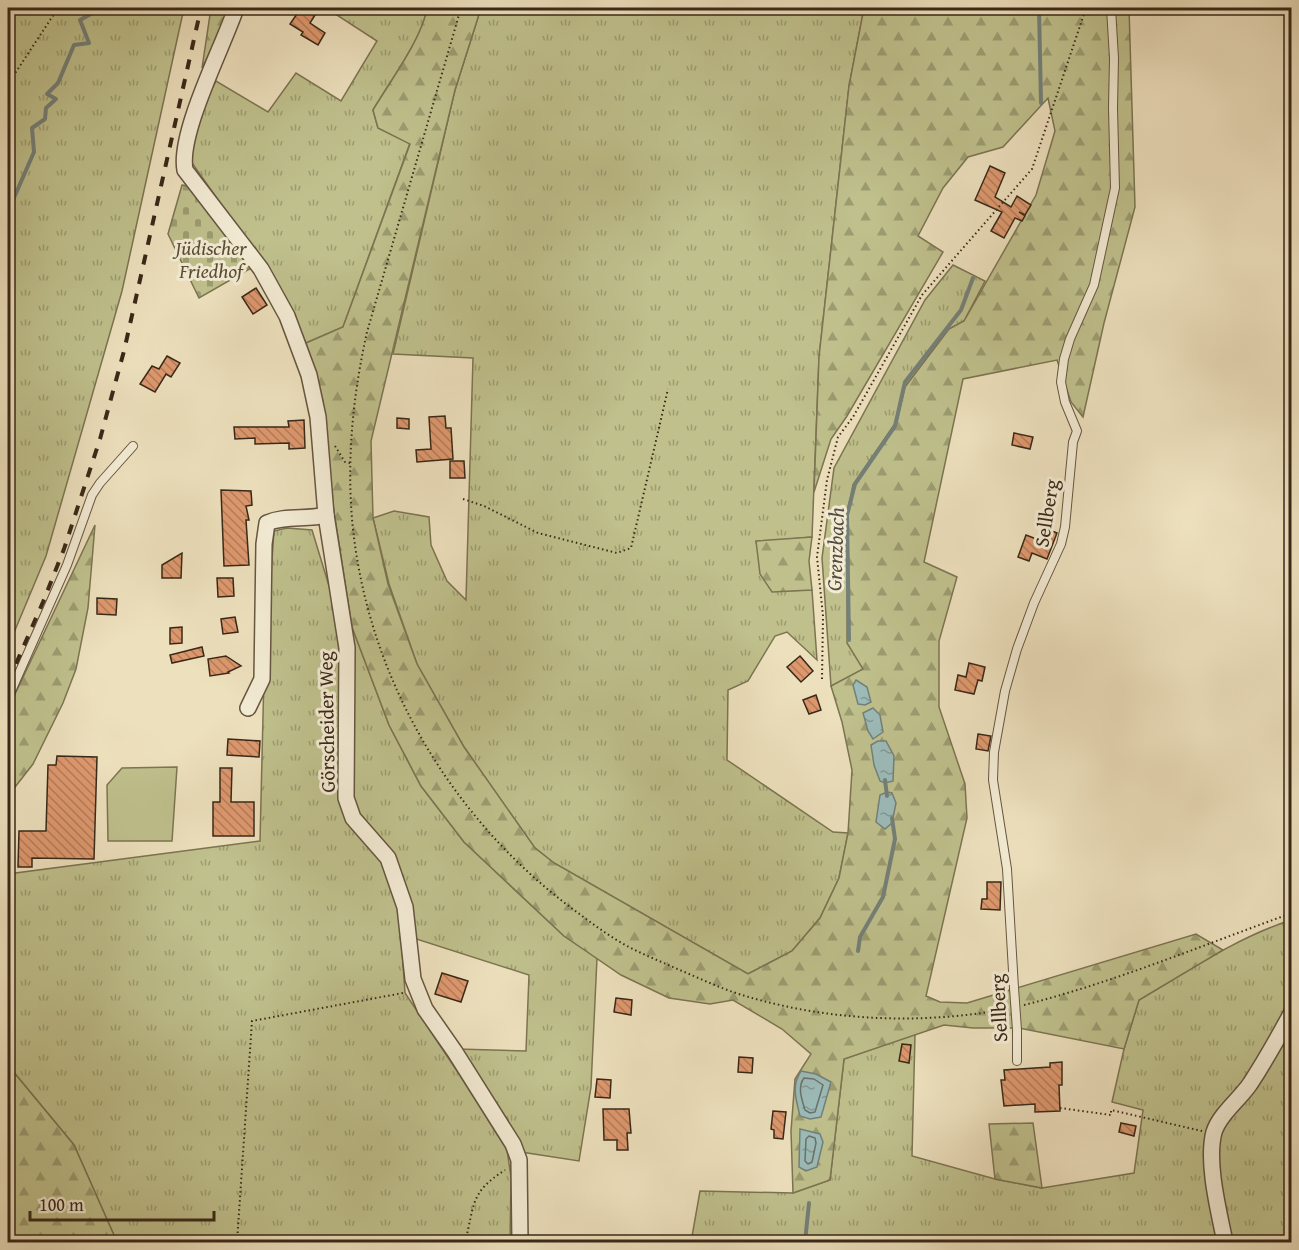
<svg xmlns="http://www.w3.org/2000/svg" width="1299" height="1250" viewBox="0 0 1299 1250" font-family="'Gentium Book Plus',serif">
<style>
.grass{fill:url(#grass-tufts);stroke:#7c7452;stroke-width:1.5}
.forest{fill:url(#forest-firs);stroke:#7c7452;stroke-width:1.5}
.cemetery{fill:url(#cemetery-stones);stroke:#7c7452;stroke-width:1.5}
.garden{fill:#bfc08c;stroke:#7c7452;stroke-width:1.5}
.water{fill:url(#water-ripples);stroke:#748079;stroke-width:1.5}
.lines{fill:none;stroke-linecap:round;stroke-linejoin:round}
.shore{stroke:#6a7268;stroke-width:1.5}
.stream{stroke:#748079;stroke-width:4}
.building{fill:url(#building-back-hatch);stroke:#392818;stroke-width:1.5}
.lane-casing{stroke:#665641;stroke-width:10}
.street-casing{stroke:#665641;stroke-width:18}
.path{stroke:#392818;stroke-width:2;stroke-dasharray:1.5 3;stroke-linecap:butt}
.lane{stroke:#f3ebd4;stroke-width:8}
.street{stroke:#f3ebd4;stroke-width:15}
.rail{stroke:#392818;stroke-width:4;stroke-dasharray:10 10;stroke-linecap:butt}
.lane-bridge-casing{stroke:#665641;stroke-width:10;stroke-linecap:butt}
.lane-bridge{stroke:#f3ebd4;stroke-width:8}
.labels{text-anchor:middle;dominant-baseline:central;stroke-width:6;stroke-linejoin:round;paint-order:stroke}
.park-label{font-size:20px;font-style:italic;fill:#5a4e35;stroke:#f3ebd4}
.street-label{font-size:20px;fill:#392818;stroke:#f3ebd4}
.water-label{font-size:21px;font-style:italic;fill:#524d40;stroke:#f3ebd4}
</style>
<defs>
<pattern id="grass-tufts" width="24" height="20" patternUnits="userSpaceOnUse" patternTransform="scale(1.5)"><rect width="24" height="20" fill="#bfc08c"/><path d="M3 7l-1-3M5 7V3M7 7l1-3M15 17l-1-3M17 17v-4M19 17l1-3" fill="none" stroke="#9c9c71"/></pattern>
<pattern id="forest-firs" width="22" height="20" patternUnits="userSpaceOnUse" patternTransform="scale(1.5)"><rect width="22" height="20" fill="#bfc08c"/><path d="M5 1l3.5 6h-7zM16 11l3.5 6h-7z" fill="#9c9c71"/></pattern>
<pattern id="cemetery-stones" width="16" height="16" patternUnits="userSpaceOnUse" patternTransform="scale(1.5)"><rect width="16" height="16" fill="#bfc08c"/><path d="M2 7V4a2 2 0 0 1 4 0v3zM10 15v-3a2 2 0 0 1 4 0v3z" fill="#9c9c71"/></pattern>
<pattern id="water-ripples" width="26" height="14" patternUnits="userSpaceOnUse" patternTransform="scale(1.5)"><rect width="26" height="14" fill="#9cbbb9"/><path d="M2 4q2-2 4 0t4 0M15 11q2-2 4 0t4 0" fill="none" stroke="#809895"/></pattern>
<pattern id="building-back-hatch" width="6" height="6" patternUnits="userSpaceOnUse" patternTransform="scale(1.5)"><rect width="6" height="6" fill="#de986e"/><path d="M-1 5l2 2M0 0l6 6M5-1l2 2" fill="none" stroke="#b57c59"/></pattern>
</defs>
<rect width="100%" height="100%" fill="#ede0bd"/>
<filter id="stains"><feTurbulence type="fractalNoise" baseFrequency=".00333" numOctaves="4"/><feColorMatrix values="0 0 0 0 .2 0 0 0 0 .09 0 0 0 0 .02 0 0 0 .5 -.17"/></filter>
<radialGradient id="worn" r=".72"><stop offset=".6" stop-color="#630" stop-opacity="0"/><stop offset="1" stop-color="#630" stop-opacity=".3"/></radialGradient>
<g class="grass">
<path d="M8,8H184L122,291L46,556L8,647Z"/>
<path d="M326,8H427C423,37 389,83 373,110L378,128L410,143L343,327L306,343C275,277 231,219 190,160L195,120L216,81L268,112L296,73L341,101L377,41Z"/>
<path d="M481,8H864L849,86L819,357L812,537L756,542L772,591L812,590L817,660L787,632L775,636L748,681L728,690L727,760L833,832L848,833L839,878L820,918L792,951L748,974L554,863L534,847L464,747L417,664L389,584L373,518L394,511L429,517L431,545L447,581L466,600L473,358L393,354L455,90Z"/>
<path d="M953,265L985,281L964,321L949,329L905,387L897,421L853,485L864,669L831,686L822,558L834,468L925,300Z"/>
<path d="M287,528L312,530L340,622L352,627L389,725L421,786L464,842L564,936L597,958L591,1087L579,1161L521,1152L458,1049L526,1051L529,975L401,934L405,993L459,1074L507,1150L511,1177L510,1242H117L74,1145L12,1070L8,1061V874L260,841L264,675L274,531Z"/>
<path d="M1291,920V1242H691L700,1191L793,1193L830,1180L844,1059L915,1034L912,1156L995,1179L1042,1188L1134,1173L1143,1110L1112,1102L1124,1049L1139,1000C1188,971 1236,938 1291,920Z"/>
</g>
<g class="forest">
<path d="M211,8H231L202,68Z"/>
<path d="M427,8H481L455,90L371,441L373,518L388,584L417,664L464,747L535,848L554,863L748,974L792,951L820,918L839,878L848,833L852,770L842,722L831,686L863,669L847,643V515L853,485L897,421L905,387L949,329L964,321L1036,195L1055,131L1048,98L1003,147L968,157L943,188L918,236L943,252L847,416L831,439L814,492L819,357L849,86L864,8H1129L1135,207L1104,323L1083,417L1071,402L1057,360L963,379L924,562L957,577L939,641V707L965,784L967,818L926,996L940,1002L967,1003L1196,934L1223,950L1139,1000L1124,1049L1019,1028H973L944,1025L844,1059L830,1180L793,1193L791,1131L795,1079L811,1054L782,1029L733,1000L710,1004L669,998L621,975L564,936L464,842L421,786L389,725L352,627L333,505L323,401L306,343L343,327L410,144L378,128L373,110C389,83 423,37 427,8Z"/>
<path d="M95,525L88,608L76,669L63,703L33,764L8,796V709Z"/>
<path d="M812,537L809,561L812,590L772,592L760,574L756,541Z"/>
<path d="M8,1061L12,1070L74,1145L117,1242H8Z"/>
<path d="M1033,1123L1042,1188L995,1179L989,1124Z"/>
</g>
<path class="cemetery" d="M182,185L195,187L253,267L199,298L168,234Z"/>
<path class="garden" d="M177,767L172,841H108L107,785L122,768Z"/>
<g class="water">
<path d="M856,680L867,687L871,702L865,705L858,704L853,685Z"/>
<path d="M873,708L880,715L883,732L873,739L868,731L863,713Z"/>
<path d="M878,741H886L894,756L893,781L885,783L880,781L874,765L871,745Z"/>
<path d="M887,792L892,793L896,803L892,823L885,829L876,822L880,795Z"/>
<path d="M801,1071L816,1074L831,1082L821,1117L810,1119L800,1116C796,1099 791,1086 801,1071Z"/>
<path d="M800,1129L820,1134L823,1142L817,1167L806,1171L799,1167Z"/>
</g>
<g class="lines">
<g class="shore">
<path d="M804,1078L814,1079L823,1085L815,1112L810,1113L805,1110C802,1100 797,1087 804,1078Z"/>
<path d="M809,1136L815,1138L816,1143L812,1162L808,1164L805,1161L806,1139Z"/>
</g>
<g class="stream">
<path d="M1039,8L1041,103"/>
<path d="M8,205L13,200L34,152L32,128L45,119L46,108L56,99L47,94L58,83L74,45L89,43L80,20L96,11L94,8"/>
<path d="M849,640L847,515L855,484L895,426L905,382L961,310L973,278"/>
<path d="M885,780L887,796"/>
<path d="M858,951L860,937L883,897L895,839L892,818"/>
<path d="M805,1242L809,1203"/>
</g>
</g>
<g class="building">
<path d="M301,8L315,15L310,23L325,33L318,45L301,35L303,32L290,24Z"/>
<path d="M990,166L1005,173L995,197L1011,207L1017,196L1031,205L1025,215L1019,212L1025,216L1022,221L1015,218L1004,238L991,231L1002,212L975,200Z"/>
<path d="M256,288L267,305L253,314L242,297Z"/>
<path d="M167,356L180,363L171,377L166,374L155,392L140,384L152,366L159,369Z"/>
<path d="M445,416L446,428H451L453,459L417,462L416,450L431,449L429,417Z"/>
<path d="M397,418L409,419V429L397,428Z"/>
<path d="M304,420L305,448L289,449V443L255,444V438L235,439L234,427H289L288,421Z"/>
<path d="M1014,433L1033,437L1030,449L1012,445Z"/>
<path d="M450,461H464L465,478H450Z"/>
<path d="M221,490L251,491L252,505L246,506L249,520H246L249,565L224,566Z"/>
<path d="M1047,529L1057,533L1047,559L1032,553L1029,561L1018,557L1026,535L1039,540L1041,536L1043,537Z"/>
<path d="M182,553L181,578H162V565Z"/>
<path d="M217,578H233L234,596L218,597Z"/>
<path d="M97,598L117,599L116,615L97,614Z"/>
<path d="M235,617L238,632L223,634L221,619Z"/>
<path d="M182,627V643L170,644V628Z"/>
<path d="M202,647L204,656L172,663L170,655Z"/>
<path d="M226,656L241,666L228,672L229,673L210,676L208,659Z"/>
<path d="M800,656L813,671L801,682L787,667Z"/>
<path d="M969,663L985,667L982,681L978,680L974,694L955,690L958,675L966,677Z"/>
<path d="M816,695L821,710L809,714L803,700Z"/>
<path d="M978,734L991,736L988,751L976,749Z"/>
<path d="M228,739L260,741L259,757L227,755Z"/>
<path d="M57,756L97,757L94,859L32,858V867H18L19,831H46L48,765H56Z"/>
<path d="M220,768H232L231,802H254V836H213V802H220Z"/>
<path d="M987,882H1001L1000,910L981,909L982,899H987Z"/>
<path d="M442,973L468,981L461,1002L435,994Z"/>
<path d="M616,998L632,1000L631,1015L614,1012Z"/>
<path d="M902,1044L911,1045L909,1063L899,1061Z"/>
<path d="M739,1057L753,1058L752,1073L738,1072Z"/>
<path d="M1062,1062V1085H1059L1060,1111L1035,1112V1104L1004,1106L1001,1080H1005L1004,1070L1050,1067V1063Z"/>
<path d="M597,1079L611,1080L610,1098L595,1097Z"/>
<path d="M603,1109H629L631,1133H627L628,1150H617V1140H604Z"/>
<path d="M773,1111L786,1112L783,1139L774,1138V1130L771,1129Z"/>
<path d="M1121,1123L1136,1126L1134,1136L1119,1132Z"/>
</g>
<g class="lines">
<defs>
<g id="lane">
<path d="M8,698L67,565L92,495L100,483L133,446"/>
<path d="M1014,988L1007,869L993,780L994,752L1005,691L1017,649L1034,603L1061,544L1065,527L1073,442L1077,431L1065,402L1061,382L1064,359L1070,339L1094,285L1115,188L1113,108L1114,58L1111,8"/>
<path d="M1017,1030V1061"/>
</g>
<g id="street">
<path d="M236,8C223,47 178,133 185,170L261,269L287,316L309,375L318,417L326,515L347,648L346,798L353,818L388,858L405,907L413,979L425,1009L455,1052L513,1144L519,1160L520,1242"/>
<path d="M248,708L262,679L264,544L267,523C285,515 307,520 326,515"/>
<path d="M1225,1242C1219,1212 1206,1162 1214,1132C1220,1114 1239,1100 1250,1084C1265,1061 1279,1036 1292,1012"/>
</g>
</defs>
<use href="#lane" class="lane-casing"/>
<use href="#street" class="street-casing"/>
<g class="path">
<path d="M461,8L367,332C350,408 344,487 358,564C382,700 460,824 570,907C589,921 608,936 629,947C644,955 660,961 675,968C697,977 719,988 742,995C827,1021 920,1025 1007,1009"/>
<path d="M8,84L58,8"/>
<path d="M335,446L345,462L350,463"/>
<path d="M463,499L484,506L538,533L617,553L631,548L668,389"/>
<path d="M822,679L823,616L817,557L827,480L838,437L853,417L922,295L1032,169L1086,8"/>
<path d="M1024,1005C1115,982 1203,945 1292,913"/>
<path d="M1060,1108L1111,1115V1110L1202,1131"/>
<path d="M237,1242L252,1021L403,993"/>
<path d="M465,1242C475,1205 469,1193 505,1170"/>
</g>
<use href="#lane" class="lane"/>
<use href="#street" class="street"/>
<path class="rail" d="M8,682L43,602L64,549L100,439L124,351L201,8"/>
<defs>
<path id="lane-bridge" d="M1014,988L1017,1030"/>
</defs>
<use href="#lane-bridge" class="lane-bridge-casing"/>
<use href="#lane-bridge" class="lane-bridge"/>
</g>
<g class="labels">
<g class="park-label">
<text x="211" y="247">Jüdischer<tspan x="211" dy="23">Friedhof</tspan></text>
</g>
<g class="street-label">
<text transform="translate(1046 513) rotate(-81)">Sellberg</text>
<text transform="translate(326 722) rotate(-91)">Görscheider Weg</text>
<text transform="translate(998 1008) rotate(-93)">Sellberg</text>
</g>
<g class="water-label">
<text transform="translate(835 549) rotate(-88)">Grenzbach</text>
</g>
</g>
<rect width="1299" height="1250" fill="none" stroke="#ede0bd" stroke-width="30"/>
<rect x="9" y="9" width="1281" height="1232" fill="none" stroke="#392818" stroke-width="3"/>
<rect x="15" y="15" width="1269" height="1220" fill="none" stroke="#392818" stroke-width="1.5"/>
<path d="M30 1211v9h184v-9" fill="none" stroke="#392818" stroke-width="3"/>
<text x="39" y="1211" font-size="18" fill="#392818" stroke="#f3ebd4" stroke-width="4.5" paint-order="stroke">100 m</text>
<rect width="100%" height="100%" filter="url(#stains)"/>
<rect width="100%" height="100%" fill="url(#worn)"/>
</svg>
